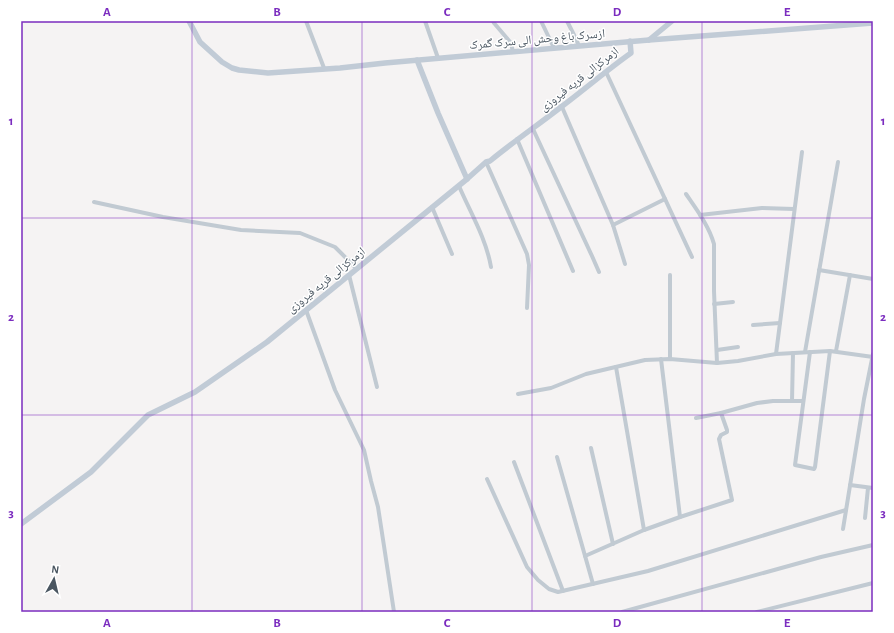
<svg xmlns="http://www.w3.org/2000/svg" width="894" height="633" viewBox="0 0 894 633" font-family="'Alegreya Sans','Noto Naskh Arabic',sans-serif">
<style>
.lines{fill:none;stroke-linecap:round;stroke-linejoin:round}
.street{stroke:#c1cad2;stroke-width:4}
.secondary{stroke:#c1cbd6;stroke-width:5.5}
.grid{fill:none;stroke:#7b2cbf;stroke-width:1;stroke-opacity:0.55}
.labels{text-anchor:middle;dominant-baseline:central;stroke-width:3;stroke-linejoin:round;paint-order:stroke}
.street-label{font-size:12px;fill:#4a5661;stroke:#fff}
.neatline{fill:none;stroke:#7b2cbf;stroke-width:1.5}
.grid-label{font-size:13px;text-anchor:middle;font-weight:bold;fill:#7b2cbf}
</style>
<rect width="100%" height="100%" fill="#f5f3f3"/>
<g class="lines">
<g class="street">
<path d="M306,21L324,68"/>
<path d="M425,21L438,58"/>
<path d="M493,21L494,23L511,43L513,52"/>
<path d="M541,21L554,48"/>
<path d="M567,21L576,39L579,46"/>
<path d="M606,72L692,257"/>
<path d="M562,107L613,225L625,264"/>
<path d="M533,129L592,256L599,272"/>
<path d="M517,139L573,271"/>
<path d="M486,162L527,254L529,265L527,308"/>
<path d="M459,186C470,212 486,238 491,267"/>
<path d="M686,194C697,210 709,226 714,244V291L717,363"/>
<path d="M94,202L163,217L241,230L300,233L335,247L357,269"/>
<path d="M432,207L452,254"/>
<path d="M700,215L762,208L794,209"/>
<path d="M613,225L665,199"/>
<path d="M819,270L873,279"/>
<path d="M349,275L377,387"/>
<path d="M714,304L733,302"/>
<path d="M306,310L335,390L364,450L371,481L378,507L384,546L394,612"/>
<path d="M753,325L780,323"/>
<path d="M717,350L738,347"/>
<path d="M836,351L850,275"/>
<path d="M805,352L838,162"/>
<path d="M810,352L795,465L814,469L815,467L830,351"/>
<path d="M776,354L802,152"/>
<path d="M661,359L680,517"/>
<path d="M670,359V275"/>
<path d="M616,367L644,530"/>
<path d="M518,394L551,388L586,374L645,360L670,359L717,363L738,361L776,354L830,351L873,357"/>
<path d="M792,401L793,353"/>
<path d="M696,418L721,413L757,403L773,401H803"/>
<path d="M591,448L613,544"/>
<path d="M557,457L593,584"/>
<path d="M514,462L563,591"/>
<path d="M487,479L527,567L538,580L549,589L558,592L648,571L846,510"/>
<path d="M850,485L873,488"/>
<path d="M865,518L868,488"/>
<path d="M843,529L864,399L873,354"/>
<path d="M585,556L644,530L680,517L732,500L719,439L721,435L727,432V430L721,413"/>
<path d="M622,612L821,557L873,545"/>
<path d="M757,612L873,583"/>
</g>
<g class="secondary">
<path d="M189,21L200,42L222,62L232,68L239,70L268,73L340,68L385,63L649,40L873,23"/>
<path d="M649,40L672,21"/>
<path d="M417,60L438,113L467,179"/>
<path d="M21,524L91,472L148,415L195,392L267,342L467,179L486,162L490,161C513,142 538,125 561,107C585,89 607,70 631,53L630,41"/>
</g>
</g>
<path class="grid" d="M192,21V612M362,21V612M532,21V612M702,21V612M21,218H873M21,415H873"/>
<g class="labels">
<g class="street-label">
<text transform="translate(537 39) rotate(-5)">ازسرک باغ وحش الی سرک گمرک</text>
<text transform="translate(579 79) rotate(-38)">ازمرکزالی قریه فیروزی</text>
<text transform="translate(326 280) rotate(-39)">ازمرکزالی قریه فیروزی</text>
</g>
</g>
<rect width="894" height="633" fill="none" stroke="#ffffff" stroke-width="44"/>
<g transform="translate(54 579) rotate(8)" stroke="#ffffff" stroke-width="3" paint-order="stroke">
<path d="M0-3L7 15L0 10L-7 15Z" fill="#4a5661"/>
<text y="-6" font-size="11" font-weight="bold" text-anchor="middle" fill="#4a5661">N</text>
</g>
<rect x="22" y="22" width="850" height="589" class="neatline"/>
<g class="grid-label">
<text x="107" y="16">A</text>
<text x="277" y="16">B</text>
<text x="447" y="16">C</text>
<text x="617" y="16">D</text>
<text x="787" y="16">E</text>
<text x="11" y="125">1</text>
<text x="883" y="125">1</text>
<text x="11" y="321">2</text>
<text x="883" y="321">2</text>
<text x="11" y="517">3</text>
<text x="883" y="517">3</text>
<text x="107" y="627">A</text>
<text x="277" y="627">B</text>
<text x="447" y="627">C</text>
<text x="617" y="627">D</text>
<text x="787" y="627">E</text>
</g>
</svg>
